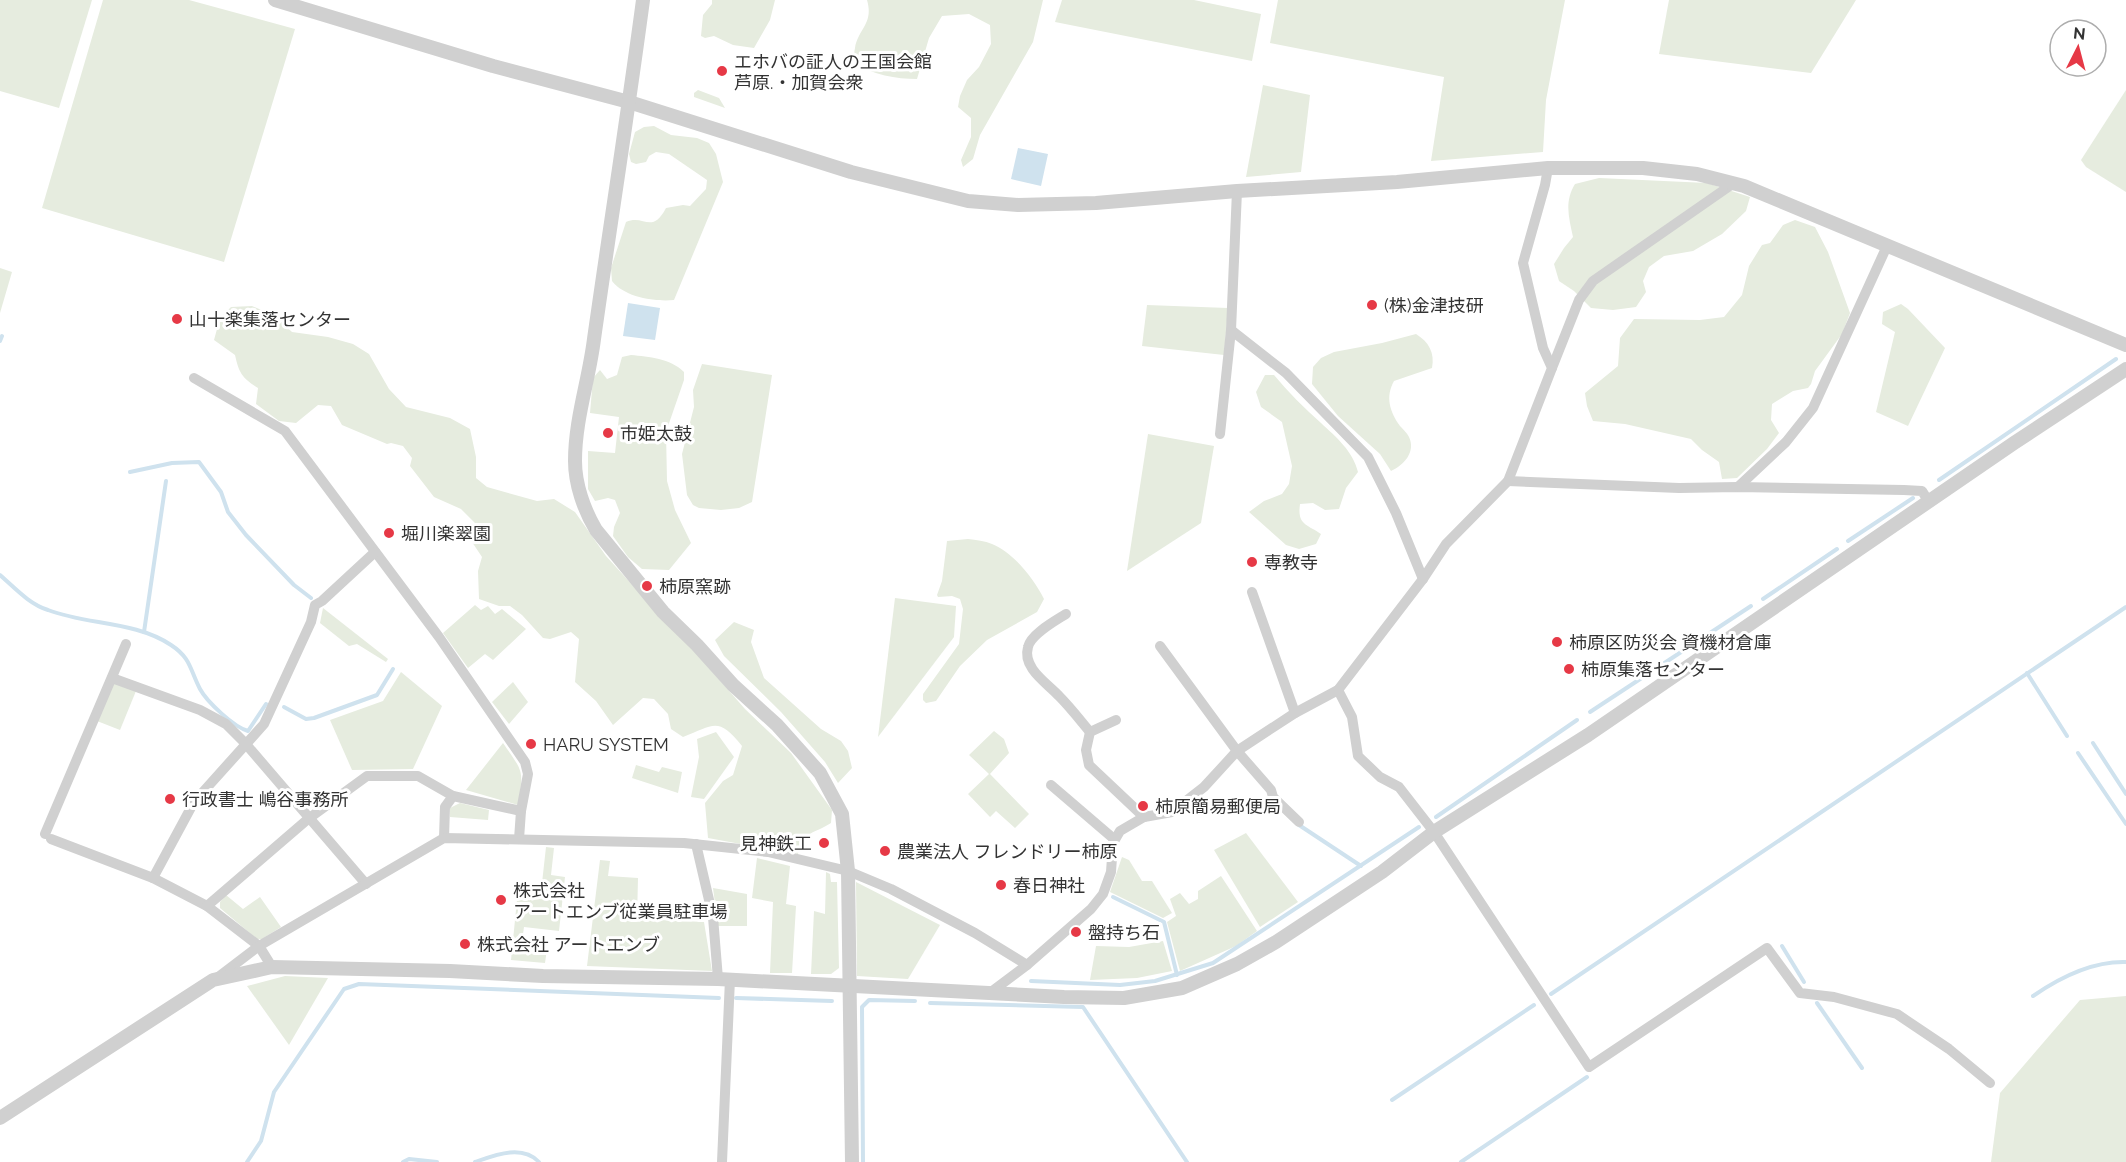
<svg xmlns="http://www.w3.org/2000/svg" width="2126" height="1162" viewBox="0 0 2126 1162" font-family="Raleway,'Noto Sans JP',sans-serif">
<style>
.green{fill:#e6ecdf}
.water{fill:#cfe2ee}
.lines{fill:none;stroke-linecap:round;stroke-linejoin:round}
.stream{stroke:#cfe2ee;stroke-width:4}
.minor{stroke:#d0d0d0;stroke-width:10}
.tertiary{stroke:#d0d0d0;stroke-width:14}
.poi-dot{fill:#e63946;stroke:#fff;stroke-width:2}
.labels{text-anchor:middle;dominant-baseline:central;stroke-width:6;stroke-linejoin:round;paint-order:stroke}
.poi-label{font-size:18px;fill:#333;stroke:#fff;text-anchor:start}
</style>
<rect width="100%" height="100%" fill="#fff"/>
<g class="green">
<path d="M0,0H92L59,108L0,91Z"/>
<path d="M103,0H189L295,29L224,262L42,208Z"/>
<path d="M712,0H775L770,20L754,48L733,45L714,36L705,38L701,36L703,15L712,4Z"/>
<path d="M867,0H1043L1033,42L980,135L973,159L963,167L961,160L971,137V118L958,107L960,96L967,80L979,67L991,44L990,25L969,14L942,16L929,38L917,79C896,79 873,75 854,63C854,58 854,52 855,48C858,29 874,24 867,0Z"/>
<path d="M1062,0H1194L1261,14L1252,61L1055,22Z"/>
<path d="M1278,0H1565L1546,100L1543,152L1431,161L1444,77L1270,43Z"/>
<path d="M1669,0H1856L1811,73L1659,54Z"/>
<path d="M1263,85L1310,95L1301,172L1246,177Z"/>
<path d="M698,90L719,98L725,108L694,97V93Z"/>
<path d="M2126,90V192L2086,167L2081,160Z"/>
<path d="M654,126L671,135L697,138L709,143L716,154L723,182L674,300C655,302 624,297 612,281L611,268L626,222C644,214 652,235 666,208L683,205L690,206L706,189L707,180L669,154L656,152L649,156L646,162L636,164L631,162L629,154L635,132L644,127Z"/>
<path d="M1599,178L1707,183L1750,197L1746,211L1722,234L1693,251L1664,256L1649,267L1643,281L1646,292L1636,307L1613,310L1591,308L1574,291L1559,281L1554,264L1564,248L1573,237C1569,218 1564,202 1575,184Z"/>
<path d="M1795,220L1815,227L1828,252L1850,313L1842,334L1815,371L1811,384L1808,388L1793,391L1772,404L1771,420L1779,433L1767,449L1737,478L1722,479L1719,462L1702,450L1691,439L1625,424L1593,421L1587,406L1585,393L1618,366L1620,338L1634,319L1700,320L1724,317L1742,295L1749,266L1762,245L1770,243L1783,225Z"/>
<path d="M0,268L12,272L0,313Z"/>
<path d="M1901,304L1908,309L1945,348L1908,426L1876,412L1895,332L1882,324L1883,312Z"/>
<path d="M1147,305L1228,308L1224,355L1142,346Z"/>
<path d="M252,306L275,316L292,332L328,337L353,344L369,354L389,389L406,407L450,418L470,429L476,457V478L487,487L537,501L554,499L575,512L606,556L645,599L682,637L745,709L791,753L832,810L831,823C812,835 806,829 798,854L787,851L757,847L708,838L705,803L723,781L733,775L742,746C718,716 714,725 683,737L671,729L668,714L654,699L643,698L613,725L596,701L575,682L579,639L571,632L550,639L543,638L522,615L510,606H499L479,599L478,571L482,557L472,542L475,523L461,509L434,497L410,466L412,458L403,446L391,443L387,444L342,425L331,406L318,405L296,423L279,421L256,404L258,388C242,378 239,373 235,355L214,340L220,318L231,307Z"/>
<path d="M1416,334C1429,342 1435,353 1432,368L1394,381C1385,397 1390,412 1400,426C1403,429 1407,433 1409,437C1416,452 1404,465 1391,471L1380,454L1338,416L1312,384L1313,367L1321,358L1334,352L1382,343Z"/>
<path d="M631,355C649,357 670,358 684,372V380L666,432L667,481L675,510L691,543L669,570L642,569L628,557L613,536L614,527L620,513L615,500L608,498L595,501L588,489V451L615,453L619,417L590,413L593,378L600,370L607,379L617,375L622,357Z"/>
<path d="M702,364L772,375L752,502L739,508L721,510L699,508L693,505L687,495L682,454L694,407L693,390Z"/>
<path d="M1265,375H1274C1288,392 1304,408 1321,423C1336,437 1353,451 1358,472L1346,488L1339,509L1325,510L1313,503L1300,504C1297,525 1307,524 1321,534L1316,544L1299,549L1286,545L1249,512L1264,501L1282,494L1289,484L1292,466L1282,422L1261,407L1256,392Z"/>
<path d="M1148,434L1214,446L1201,523L1127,571Z"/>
<path d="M968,539C976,540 985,541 992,544C1013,552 1034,579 1044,599L1037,612L987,640L960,666L936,701L926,703L923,700V694L959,644L963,609L960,599L952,596L938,597L937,595L942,581L947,541Z"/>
<path d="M895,598L956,606L954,637L878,737Z"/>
<path d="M475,605L481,610L488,606L495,614L502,609L526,629L493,660L485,654L468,668L443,633Z"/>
<path d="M323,608L388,659L386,662L357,644L349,646L320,623Z"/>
<path d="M734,622L754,630L751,642L764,678L821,729L841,741L848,751L852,768L838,783L825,762L781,712L724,656L715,640Z"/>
<path d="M401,672L442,706L413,769L352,770L330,720L383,701Z"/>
<path d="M113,682L136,691L120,730L97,721Z"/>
<path d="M513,682L528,702L509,724L492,702Z"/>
<path d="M994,731L1004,739L1009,753L990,774L1029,814L1015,828L996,811L990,817L968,794L989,774L969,755Z"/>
<path d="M716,732L734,757L704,799L691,797L699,757L697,739Z"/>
<path d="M503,743C523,772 524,769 518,805L466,790Z"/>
<path d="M636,765L659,772L662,767L682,772L678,793L632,778Z"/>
<path d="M460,803L489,810L488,820L450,817V808Z"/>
<path d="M1246,833L1298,902L1260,927L1214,850Z"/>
<path d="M546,847L554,848L551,875L565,877L559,931L524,927L522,941L532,942V947L547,949L545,963L511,960L518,890L541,892Z"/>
<path d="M1122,857L1129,860L1142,881H1152L1172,913L1163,918L1110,892Z"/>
<path d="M757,858L790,866L786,904L796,906L792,973H770L773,902L752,898Z"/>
<path d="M600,860L610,861L608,876L638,878L637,919L704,922L712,971L587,966Z"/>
<path d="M826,872L830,874L831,882H837L839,968L831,974H811L814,911L825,914Z"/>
<path d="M1221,876L1257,931L1236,946L1180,971L1167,922L1176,916L1170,899L1180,893L1189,904L1198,899V891Z"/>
<path d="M856,882L940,925L908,979L857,976Z"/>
<path d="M713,888L747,894V926H718Z"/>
<path d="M226,895L243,909L260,897L281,927L262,939H257L220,908V902Z"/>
<path d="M1163,941L1172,971L1137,978L1090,980L1096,946L1129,947Z"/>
<path d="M285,976L328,978L289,1045L247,986Z"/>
<path d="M2126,996V1162H1991L2000,1093L2080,1000Z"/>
</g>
<g class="water">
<path d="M1018,148L1048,154L1041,186L1011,179Z"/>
<path d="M628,303L660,308L655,340L623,336Z"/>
</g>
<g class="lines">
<g class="stream">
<path d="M0,341L2,336"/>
<path d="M130,472L172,463L199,462L221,492L228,512L246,535L294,585L311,598"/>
<path d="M1939,480L2116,359"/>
<path d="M1848,541L1913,498"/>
<path d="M0,575C15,588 29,604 48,610C87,625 135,621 171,645C191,658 190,670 200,689C207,702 234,727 248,731L266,704"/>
<path d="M1763,599L1837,549"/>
<path d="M144,632L166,481"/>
<path d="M2027,673L2067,736"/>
<path d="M284,707L306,719L314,718L377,695L393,669"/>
<path d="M1590,712L1751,606"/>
<path d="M2093,743L2126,794"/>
<path d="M2078,753L2126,824"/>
<path d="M1436,817L1577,720"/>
<path d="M1299,825L1361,866"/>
<path d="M1113,897L1164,922L1177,975"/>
<path d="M1782,946L1804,982"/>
<path d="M1031,981L1120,985L1155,981L1213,963L1419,827"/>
<path d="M1551,994L2126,607"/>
<path d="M2033,996C2059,978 2093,961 2126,962"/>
<path d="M736,998L832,1001"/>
<path d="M930,1003L1083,1007L1187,1162"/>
<path d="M1817,1003L1862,1068"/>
<path d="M1392,1100L1534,1005"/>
<path d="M247,1162L261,1141L274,1092L344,989L359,984L719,998"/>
<path d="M403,1162L409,1159L437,1162"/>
<path d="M475,1162C495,1155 522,1144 539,1162"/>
<path d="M863,1162L862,1007L869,1000L915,1001"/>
<path d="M1461,1162L1587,1077"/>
</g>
<g class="minor">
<path d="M1231,330L1286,373L1368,457L1396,513L1423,579"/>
<path d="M1552,368L1579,300L1593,281L1734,183"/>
<path d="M194,378L285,431L439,637L525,762L528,774L521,811L519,839"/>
<path d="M1220,434L1231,330L1237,191"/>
<path d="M1508,481L1679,488L1738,487L1904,490L1922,491L1929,502"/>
<path d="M1738,487L1786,442L1813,408L1887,246"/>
<path d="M1252,592L1295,713"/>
<path d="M1066,614C1055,621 1031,634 1028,647C1022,668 1047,683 1059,696C1070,707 1080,720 1090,732"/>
<path d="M1160,646L1237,751L1271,790L1273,797L1299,822"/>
<path d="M112,678L200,710L226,724L245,743L366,884"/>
<path d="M1338,690L1352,717L1358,756L1380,777L1399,787L1434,832L1589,1067L1767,948L1800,993L1834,997L1897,1014L1949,1049L1990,1083"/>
<path d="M1116,720L1090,732L1086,750L1089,765L1144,817"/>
<path d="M1051,785L1114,839"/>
<path d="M45,834L126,644"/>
<path d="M444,838L445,807L453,796"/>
<path d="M51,839L153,878L207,906L259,946L272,967"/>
<path d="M696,844L713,917L718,979"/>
<path d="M153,878L194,802L264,724L311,622L315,605L322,601L375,552"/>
<path d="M207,906L308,819L367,776H418L453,796L521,811"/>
<path d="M217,978L259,946L444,838L684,843L768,852L848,871L891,889L975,933L1027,965"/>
<path d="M991,992L1027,965L1091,909L1103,894L1111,872L1113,843L1120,831L1144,817L1172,812L1204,787L1237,751L1295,713L1338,690L1423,579L1446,544L1508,481L1552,368L1543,348L1523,263L1545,185L1548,168"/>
<path d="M722,1162L730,979"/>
</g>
<g class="tertiary">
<path d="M275,0L493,66L629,102L851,172L968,201L1018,205L1096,203L1237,191L1397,182L1548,168H1643L1697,174L1744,186L2126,345"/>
<path d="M643,0C628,113 610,226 594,339C589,380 575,419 575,461C575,484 584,510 596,530L663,612L697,645L733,685L777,725L820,773L842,814L848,871L852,1162"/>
<path d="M0,1118L213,980L272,967L450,971L543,976L718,979L1064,997L1124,998L1182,988L1237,964L1276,942L1382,872L1434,832L1588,735L2014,443L2126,369"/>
</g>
</g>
<g class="poi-dot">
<circle cx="722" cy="71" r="6"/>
<circle cx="1372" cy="305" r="6"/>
<circle cx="177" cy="319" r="6"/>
<circle cx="608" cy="433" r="6"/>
<circle cx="389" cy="533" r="6"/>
<circle cx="1252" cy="562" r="6"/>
<circle cx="647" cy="586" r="6"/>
<circle cx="1557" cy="642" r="6"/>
<circle cx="1569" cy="669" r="6"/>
<circle cx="531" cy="744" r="6"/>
<circle cx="170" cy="799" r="6"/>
<circle cx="1143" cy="806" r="6"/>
<circle cx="824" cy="843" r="6"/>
<circle cx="885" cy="851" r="6"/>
<circle cx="1001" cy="885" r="6"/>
<circle cx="501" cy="900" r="6"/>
<circle cx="1076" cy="932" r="6"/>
<circle cx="465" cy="944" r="6"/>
</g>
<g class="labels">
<g class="poi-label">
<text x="734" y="61">エホバの証人の王国会館<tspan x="734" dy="21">芦原.・加賀会衆</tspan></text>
<text x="1384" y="305">(株)金津技研</text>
<text x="189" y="319">山十楽集落センター</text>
<text x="620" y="433">市姫太鼓</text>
<text x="401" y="533">堀川楽翠園</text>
<text x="1264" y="562">専教寺</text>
<text x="659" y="586">柿原窯跡</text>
<text x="1569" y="642">柿原区防災会 資機材倉庫</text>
<text x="1581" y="669">柿原集落センター</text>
<text x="543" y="744">HARU SYSTEM</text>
<text x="182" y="799">行政書士 嶋谷事務所</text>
<text x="1155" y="806">柿原簡易郵便局</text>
<text x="812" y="843" text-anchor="end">見神鉄工</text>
<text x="897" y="851">農業法人 フレンドリー柿原</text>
<text x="1013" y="885">春日神社</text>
<text x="513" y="890">株式会社<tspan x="513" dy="21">アートエンブ従業員駐車場</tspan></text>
<text x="1088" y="932">盤持ち石</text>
<text x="477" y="944">株式会社 アートエンブ</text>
</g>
</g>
<g transform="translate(2078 48) rotate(6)"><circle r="28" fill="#ffffff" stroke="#adadad" stroke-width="1.5"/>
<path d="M0-4.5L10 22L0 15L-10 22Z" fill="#e63946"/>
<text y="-9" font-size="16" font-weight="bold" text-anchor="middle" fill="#333333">N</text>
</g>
</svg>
